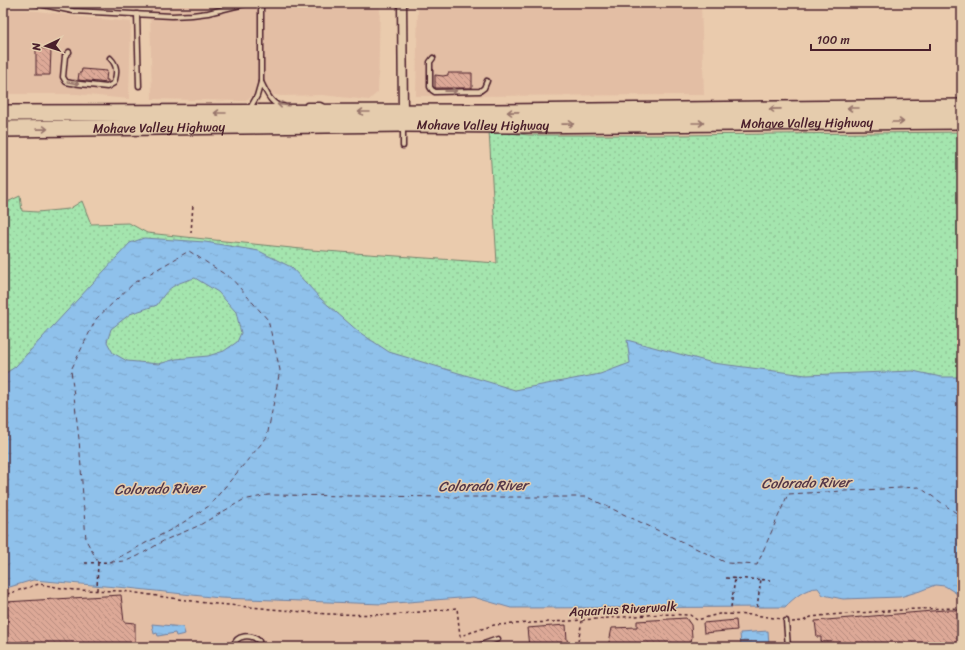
<svg xmlns="http://www.w3.org/2000/svg" width="965" height="650" viewBox="0 0 965 650" font-family="Sriracha,sans-serif">
<style>
.built{fill:#e3bea4}
.grass{fill:url(#grass-dots);stroke:#77826c}
.water{fill:url(#water-ripples);stroke:#73809e;fill-rule:evenodd}
.lines{fill:none;stroke-linecap:round;stroke-linejoin:round}
.ferry{stroke:#543748;stroke-width:1;stroke-dasharray:5 4;stroke-linecap:butt}
.building{fill:url(#building-back-hatch);stroke:#4a1f2b}
.lane-casing{stroke:#4a1f2b;stroke-width:7}
.street-casing{stroke:#4a1f2b;stroke-width:11}
.highway-casing{stroke:#4a1f2b;stroke-width:18}
.path{stroke:#4a1f2b;stroke-width:1.5;stroke-dasharray:3 3;stroke-linecap:butt}
.lane{stroke:#e5ccad;stroke-width:4}
.street{stroke:#e5ccad;stroke-width:8}
.highway{stroke:#e5ccad;stroke-width:15}
.oneway{stroke:#98766c}
.labels{text-anchor:middle;dominant-baseline:central;stroke-width:3;stroke-linejoin:round;paint-order:stroke}
.street-label{font-size:13px;fill:#4a1f2b;stroke:#e5ccad}
.water-label{font-size:14px;font-style:italic;fill:#543748;stroke:#e5ccad}
</style>
<defs>
<pattern id="grass-dots" width="8" height="8" patternUnits="userSpaceOnUse"><rect width="8" height="8" fill="#a4e5ae"/><path d="M2 2h.1M6 6h.1" fill="none" stroke="#8fc496" stroke-width="1.8" stroke-linecap="round"/></pattern>
<pattern id="water-ripples" width="26" height="14" patternUnits="userSpaceOnUse"><rect width="26" height="14" fill="#8fc1eb"/><path d="M2 4q2-2 4 0t4 0M15 11q2-2 4 0t4 0" fill="none" stroke="#7da5ca"/></pattern>
<pattern id="building-back-hatch" width="6" height="6" patternUnits="userSpaceOnUse"><rect width="6" height="6" fill="#dda997"/><path d="M-1 5l2 2M0 0l6 6M5-1l2 2" fill="none" stroke="#b5897b"/></pattern>
</defs>
<rect width="100%" height="100%" fill="#eacbad"/>
<filter id="ink" filterUnits="userSpaceOnUse"><feTurbulence type="fractalNoise" baseFrequency=".025" numOctaves="2"/><feDisplacementMap in="SourceGraphic" scale="8" xChannelSelector="R" yChannelSelector="G"/><feConvolveMatrix kernelMatrix="1 2 1 2 8 2 1 2 1" color-interpolation-filters="sRGB"/></filter>
<g filter="url(#ink)">
<g class="built">
<path d="M97,3H380L378,92L369,100L322,95L282,96L261,93L243,101L152,99L150,6Z"/>
<path d="M418,3H701L704,95L416,96Z"/>
<path d="M3,9L38,11L83,17L131,22L129,99L77,94H3Z"/>
<path d="M19,580L220,598L382,604L473,597L511,608L785,607L795,597L812,588L818,589L823,596L843,599L920,591L935,585L945,586L962,597V647H3V592Z"/>
</g>
<path class="grass" d="M489,131L529,135H678L962,132V393L3,397V204L20,196L22,211L37,212L69,209L82,201L91,224L129,223L147,233L311,250L497,263Z"/>
<g class="water">
<path d="M144,238L205,242L259,251L291,267L321,299L359,332L389,352L515,390L600,374L630,363L627,340L713,363L806,375L913,371L941,377H962V597L945,586L935,585L920,591L900,597L843,599L823,595L818,588C805,588 794,598 785,607L511,608L473,597L382,604L220,598L128,588L33,580L3,589V375L15,367L130,243ZM195,278L218,292L236,312L241,333L237,342L224,351L208,356L176,359L159,364L127,361L113,353L107,342L111,329L130,314L157,305C169,286 174,284 195,278Z"/>
<path d="M152,624L183,627L185,634L176,636L175,633L158,636L157,633L154,634Z"/>
<path d="M768,631L769,645L741,647L740,633Z"/>
</g>
<g class="lines">
<g class="ferry">
<path d="M98,562L86,540L79,439L71,370L96,319L135,282L189,251L232,279L268,320L280,370L267,437L209,506L176,527L110,562"/>
<path d="M110,562L126,561L138,556L165,540L198,526L243,500L268,495L453,497H587L727,563L757,565L788,494L919,487L962,517"/>
</g>
</g>
<g class="building">
<path d="M43,48L51,50L50,75H36V50L39,49Z"/>
<path d="M82,69L107,71L106,80H108V83L78,80L79,73H81Z"/>
<path d="M448,73H472V88H435V75L443,76L448,75Z"/>
<path d="M121,595L124,622L135,623V646L29,647V641L3,644L7,619L6,602Z"/>
<path d="M944,610H962V647H821V637H817L815,621Z"/>
<path d="M686,618L691,625L692,637L690,647H608L612,628L637,627V621Z"/>
<path d="M736,620L737,630L704,633L703,623Z"/>
<path d="M566,625L567,640L570,647H529L527,628Z"/>
</g>
<g class="lines">
<defs>
<g id="lane">
<path d="M34,3L73,11L172,16L192,15L208,13L248,3"/>
<path d="M137,14L139,86"/>
<path d="M69,52L65,56L63,77L66,82L71,83L107,87L114,83C117,73 118,66 110,58"/>
<path d="M433,58L430,62V87L432,90L435,92L480,91L484,88L487,81"/>
<path d="M261,82C266,91 271,106 283,106"/>
<path d="M307,105H320L324,107"/>
<path d="M249,110L257,96L261,82V3"/>
<path d="M403,127V146"/>
<path d="M786,621L788,647"/>
<path d="M233,647C236,634 251,634 259,641L260,647"/>
<path d="M475,647L498,639"/>
</g>
<path id="street" d="M402,3L403,114"/>
<g id="highway">
<path d="M3,113L492,112L962,107"/>
<path id="s1" d="M3,129L403,124L510,125L962,121"/>
</g>
</defs>
<use href="#lane" class="lane-casing"/>
<use href="#street" class="street-casing"/>
<use href="#highway" class="highway-casing"/>
<g class="path">
<path d="M191,233L193,204"/>
<path d="M85,563L110,562"/>
<path d="M726,578L770,580"/>
<path d="M97,590L98,562"/>
<path d="M3,598L4,595L39,584L74,590L123,591L206,603L326,614L391,615L457,608L460,636L494,625L569,621L662,614L690,615L697,620L719,614L755,615L781,619"/>
<path d="M731,607L735,579"/>
<path d="M757,607L761,579"/>
<path d="M792,622L803,621L811,617L828,615L916,609L962,608"/>
<path d="M577,647L582,621"/>
</g>
<use href="#lane" class="lane"/>
<use href="#street" class="street"/>
<use href="#highway" class="highway"/>
</g>
<defs><path id="oneway-shaft" d="M-6 0H5M1.5-3L5.5 0L1.5 3" fill="none" stroke-width="1.6" stroke-linecap="round" stroke-linejoin="round"/></defs>
<g class="oneway">
<use href="#oneway-shaft" transform="translate(73 83) rotate(10)"/>
<use href="#oneway-shaft" transform="translate(451 91) rotate(-1)"/>
<use href="#oneway-shaft" transform="translate(283 105) rotate(-174)"/>
<use href="#oneway-shaft" transform="translate(853 108) rotate(180)"/>
<use href="#oneway-shaft" transform="translate(775 109) rotate(179)"/>
<use href="#oneway-shaft" transform="translate(364 112) rotate(180)"/>
<use href="#oneway-shaft" transform="translate(513 112) rotate(179)"/>
<use href="#oneway-shaft" transform="translate(220 113) rotate(180)"/>
<use href="#oneway-shaft" transform="translate(898 122)"/>
<use href="#oneway-shaft" transform="translate(698 123)"/>
<use href="#oneway-shaft" transform="translate(568 124) rotate(-1)"/>
<use href="#oneway-shaft" transform="translate(42 129) rotate(-1)"/>
</g>
</g>
<g class="labels">
<g class="street-label">
<text stroke="none"><textPath href="#s1" startOffset="804">Mohave Valley Highway</textPath></text>
<text stroke="none"><textPath href="#s1" startOffset="480">Mohave Valley Highway</textPath></text>
<text stroke="none"><textPath href="#s1" startOffset="156">Mohave Valley Highway</textPath></text>
<text transform="translate(623 609) rotate(-3)">Aquarius Riverwalk</text>
</g>
<g class="water-label">
<text transform="translate(806 483) rotate(-1)">Colorado River</text>
<text transform="translate(483 486) rotate(-1)">Colorado River</text>
<text transform="translate(159 489) rotate(-1)">Colorado River</text>
</g>
</g>
<rect width="965" height="650" fill="none" stroke="#e5ccad" stroke-width="16"/>
<rect x="8" y="8" width="949" height="634" fill="none" stroke="#4a1f2b" stroke-width="1.5" filter="url(#ink)"/>
<g transform="translate(46 46) rotate(266)" stroke="#e5ccad" stroke-width="3" paint-order="stroke">
<path d="M0-3L7 15L0 10L-7 15Z" fill="#4a1f2b"/>
<text y="-6" font-size="11" font-weight="bold" text-anchor="middle" fill="#4a1f2b">N</text>
</g>
<path d="M811 44v6h119v-6" fill="none" stroke="#4a1f2b" stroke-width="2"/>
<text x="817" y="44" font-size="12" fill="#4a1f2b" stroke="#e5ccad" stroke-width="3" paint-order="stroke">100 m</text>
</svg>
